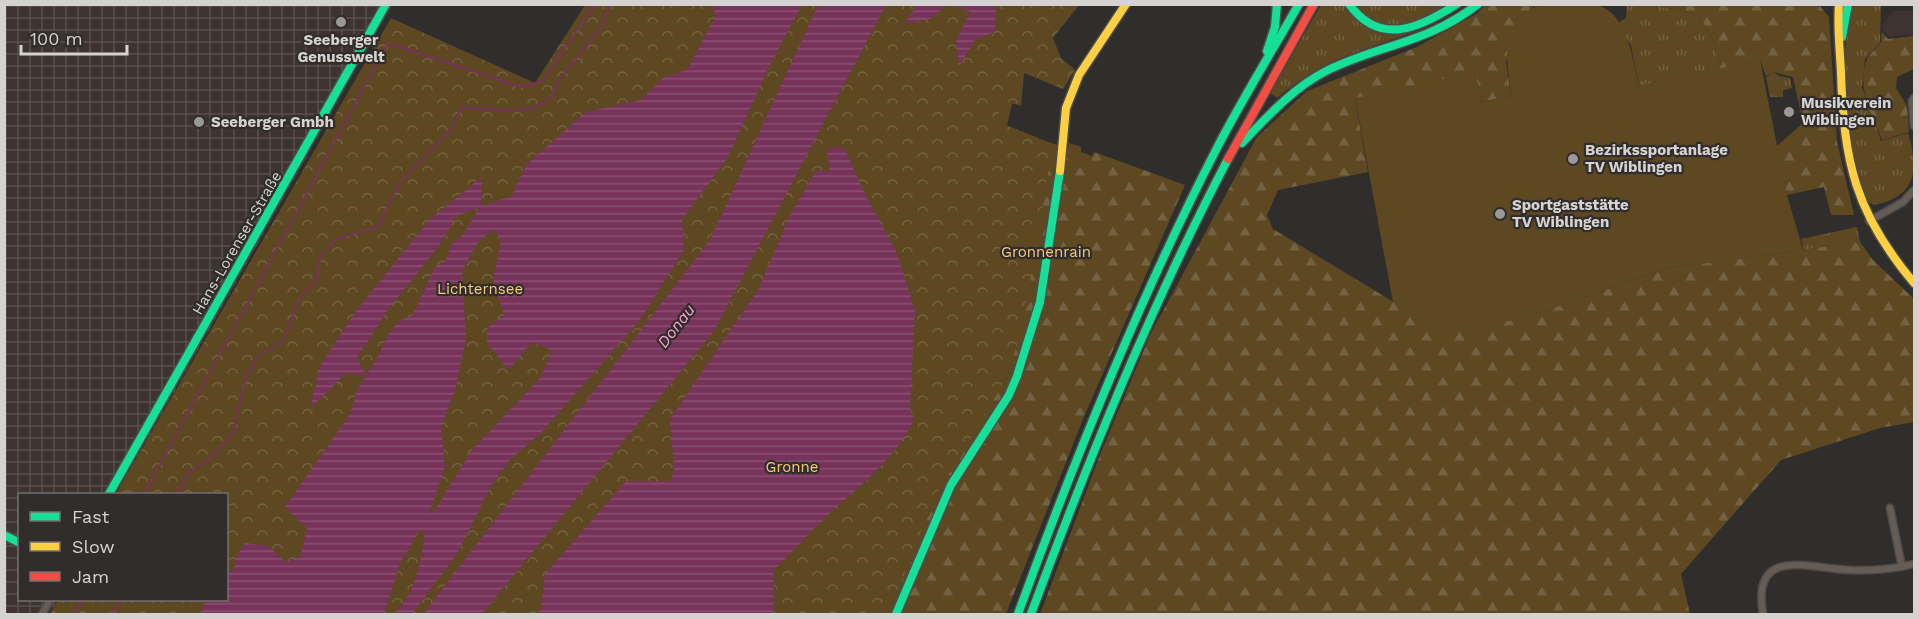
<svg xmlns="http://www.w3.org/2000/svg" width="1919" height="619" viewBox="0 0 1919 619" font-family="'Work Sans',sans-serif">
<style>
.built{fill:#3d3431}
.industrial{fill:url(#industrial-grid)}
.grass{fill:url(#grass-tufts)}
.forest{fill:url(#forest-firs)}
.park{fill:url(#park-crowns)}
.pitch{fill:#5d4822}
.water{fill:url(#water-rules);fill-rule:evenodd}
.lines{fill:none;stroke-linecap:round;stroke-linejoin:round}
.stream{stroke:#77335a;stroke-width:2}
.street-casing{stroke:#4d4c4c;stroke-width:9}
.fast-casing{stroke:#4d4c4c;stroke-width:11}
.slow-casing{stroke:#4d4c4c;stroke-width:11}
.jam-casing{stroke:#4d4c4c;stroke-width:11}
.street{stroke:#655c56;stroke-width:6}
.fast{stroke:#16e098;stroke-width:8}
.slow{stroke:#ffcf43;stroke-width:8}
.jam{stroke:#f24e42;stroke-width:8}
.poi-dot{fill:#9b9998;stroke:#312d2c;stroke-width:2}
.labels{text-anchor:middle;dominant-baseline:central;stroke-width:4.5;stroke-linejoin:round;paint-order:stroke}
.poi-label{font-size:15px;font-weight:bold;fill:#d5d3d2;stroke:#312d2c;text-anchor:start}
.street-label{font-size:15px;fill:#d5d3d2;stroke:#312d2c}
.park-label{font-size:15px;fill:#f9ca75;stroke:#312d2c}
.water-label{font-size:16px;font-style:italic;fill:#faa3d0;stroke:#312d2c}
</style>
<defs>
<pattern id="industrial-grid" width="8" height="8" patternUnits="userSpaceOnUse" patternTransform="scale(1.5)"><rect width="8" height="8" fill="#3d3431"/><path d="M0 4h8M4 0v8" fill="none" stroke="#58504e"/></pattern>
<pattern id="grass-tufts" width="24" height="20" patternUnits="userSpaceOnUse" patternTransform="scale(1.5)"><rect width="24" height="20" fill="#5d4822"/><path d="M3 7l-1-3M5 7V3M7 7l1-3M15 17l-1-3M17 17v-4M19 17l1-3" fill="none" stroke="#736241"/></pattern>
<pattern id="forest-firs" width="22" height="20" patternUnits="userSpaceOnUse" patternTransform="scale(1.5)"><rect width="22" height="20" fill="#5d4822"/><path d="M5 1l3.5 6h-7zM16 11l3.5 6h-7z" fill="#736241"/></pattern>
<pattern id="park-crowns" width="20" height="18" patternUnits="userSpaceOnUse" patternTransform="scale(1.5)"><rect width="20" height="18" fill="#5d4822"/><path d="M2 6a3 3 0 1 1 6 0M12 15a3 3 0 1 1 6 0" fill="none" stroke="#736241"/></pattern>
<pattern id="water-rules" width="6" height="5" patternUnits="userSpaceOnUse" patternTransform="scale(1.5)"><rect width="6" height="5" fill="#77335a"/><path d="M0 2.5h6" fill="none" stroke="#895071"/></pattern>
</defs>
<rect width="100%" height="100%" fill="#302e2d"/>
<path class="built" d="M1893,11H1914V34L1889,37L1881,26Z"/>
<path class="industrial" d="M4,5H392L117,494H20V600H58L49,614H5Z"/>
<g class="grass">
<path d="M1321,5H1465C1451,13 1437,23 1421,29C1364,51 1326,56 1277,98L1270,93Z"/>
<path d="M1627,5H1651L1698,14L1716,45L1720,69L1639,86L1631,46L1618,23L1626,18Z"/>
<path d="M1851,5H1881L1880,43L1865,59L1862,87L1881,141L1908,133C1919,169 1917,196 1875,205L1867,202C1846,147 1838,63 1851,5Z"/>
<path d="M1774,72L1779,76L1790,78L1792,88L1783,90V97H1770L1766,77Z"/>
<path d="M1857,227L1860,242L1804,250L1801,239Z"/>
</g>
<g class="forest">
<path d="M1485,5H1541L1533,7L1506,62L1511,96L1482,102L1475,73L1355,99L1368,172L1278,190L1267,215L1273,229L1435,327L1520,319L1669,268L1860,242L1873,260L1914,299V422L1880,428L1781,460L1681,574L1690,614H1040L1100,455L1150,335L1257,137L1307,91L1417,47L1478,13Z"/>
<path d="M1651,5H1819L1829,17L1837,142L1854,215H1831L1824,187L1787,195L1777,146L1803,123L1793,77L1774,72L1766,76L1760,60L1720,69L1716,45L1698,14Z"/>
<path d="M1882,32L1888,39L1914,36V69L1897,77L1896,88L1907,106L1909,132L1882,140C1872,115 1857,88 1866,61C1869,54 1877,48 1881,42Z"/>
<path d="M993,67L1019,74L1006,130L1068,148L1069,143L1081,147V152L1092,156L1094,152L1185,185L1083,419L1006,614H773Z"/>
</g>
<path class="park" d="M585,5H1079L1053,38L1061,58L1075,70L1063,89L1024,73L1021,106L1003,100L996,121L1053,144L1021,335L1003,384L932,502L889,614H50L58,600H226V494H116L391,18L535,83Z"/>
<path class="pitch" d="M1541,5C1558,4 1582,0 1598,5C1629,16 1632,59 1639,86L1760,60L1787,195L1803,250L1669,268L1520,319L1470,328L1435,327L1393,302L1355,98L1475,72L1482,102L1511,96C1508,60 1495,20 1541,5Z"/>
<g class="water">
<path d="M713,5H802L770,65L728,157L682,220L684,250L640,320L540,434L512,458L492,484L457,554L412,614H394C416,592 420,564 425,533L419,531L400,564L384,614H200L206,600H226L227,575L234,569L237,555L245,543L268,546L286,562L300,557L307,528L285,507L351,413L356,392L366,375L346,373L310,409L320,366L356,311L429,220L482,177L481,206L512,196L526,165L586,112L641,100L664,77L687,70L715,17ZM480,207L462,236L452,243L445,262L435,267L412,316C384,322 384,356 366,374L357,358L388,310L439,246L456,217ZM494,229L501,240L493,279L504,315L487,328V343L508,370L532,343L552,350L541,377L472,450L436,508L429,514L445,467L441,427L455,391L466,338L462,271L478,242Z"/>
<path d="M818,5H886L714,331L482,614H423L710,240Z"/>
<path d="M917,5V4L947,5L930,19L904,24Z"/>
<path d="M954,5H996L995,32L976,39L959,66L956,41L970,12Z"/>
<path d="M835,147L845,149L866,196L897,253L915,311L910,408L914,420C895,459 861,485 830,513C811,531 793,551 774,570L773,614H535L541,610L545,574L626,481H671L674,469L670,419L758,290L790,215L816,171L824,170L830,173L827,150Z"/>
</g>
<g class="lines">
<g class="stream">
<path d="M144,494L388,43L521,87L543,81L595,4"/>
<path d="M178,494L188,473L209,459L233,433L246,377L258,356L283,341L300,297L317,280L320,256L337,239L379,226L398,185L453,127L461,107L515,111L537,107L551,97L560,79L603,25L610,4"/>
<path d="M74,614L83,600"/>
<path d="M111,614L123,600"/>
</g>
<defs>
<g id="street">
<path d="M1914,98L1912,101L1914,126"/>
<path d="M1869,221L1903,202L1914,190"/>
<path d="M1890,508L1902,567"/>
<path d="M42,614L50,600"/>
<path d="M1763,614C1751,546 1808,568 1849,570C1871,571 1894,569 1914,564"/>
</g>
<g id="fast">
<path d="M1349,4C1380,47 1420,28 1457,4"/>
<path d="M1842,37L1848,4"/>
<path d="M1267,51L1275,27L1277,4"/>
<path d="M1242,143C1268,116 1293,88 1326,71C1380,44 1427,44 1478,4"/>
<path d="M109,494L386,4"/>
<path d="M4,535L20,543"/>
<path d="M896,614L951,485L1009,395L1017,376L1040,302L1060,171"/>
<path d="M1018,614C1076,455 1140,297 1218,146C1243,98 1272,51 1299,4"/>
<path d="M1031,614C1089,458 1151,306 1228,159"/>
</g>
<g id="slow">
<path d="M1839,4C1837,27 1840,50 1841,73C1844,162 1855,213 1914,283"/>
<path d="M1060,171L1066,108L1079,75L1126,4"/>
</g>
<path id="jam" d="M1228,159L1314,4"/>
</defs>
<use href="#street" class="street-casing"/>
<use href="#fast" class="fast-casing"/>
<use href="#slow" class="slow-casing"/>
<use href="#jam" class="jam-casing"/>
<use href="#street" class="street"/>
<use href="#fast" class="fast"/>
<use href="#slow" class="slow"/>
<use href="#jam" class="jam"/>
</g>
<g class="poi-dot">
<circle cx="341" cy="22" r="6"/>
<circle cx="1789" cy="112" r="6"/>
<circle cx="199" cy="122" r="6"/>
<circle cx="1573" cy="159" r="6"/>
<circle cx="1500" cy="214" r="6"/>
</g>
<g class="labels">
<g class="poi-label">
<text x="341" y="40" text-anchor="middle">Seeberger<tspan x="341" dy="17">Genusswelt</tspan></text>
<text x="1801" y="103">Musikverein<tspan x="1801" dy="17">Wiblingen</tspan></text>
<text x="211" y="122">Seeberger Gmbh</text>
<text x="1585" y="150">Bezirkssportanlage<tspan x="1585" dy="17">TV Wiblingen</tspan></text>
<text x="1512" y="205">Sportgaststätte<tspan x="1512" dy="17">TV Wiblingen</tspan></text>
</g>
<g class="street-label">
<text transform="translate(237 243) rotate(-60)">Hans-Lorenser-Straße</text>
</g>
<g class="park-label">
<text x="1046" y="252">Gronnenrain</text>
<text x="480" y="289">Lichternsee</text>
<text x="792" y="467">Gronne</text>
</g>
<g class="water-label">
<text transform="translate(676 326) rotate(-52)">Donau</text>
</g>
</g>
<rect width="1919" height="619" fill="none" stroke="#d5d3d2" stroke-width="12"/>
<rect x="18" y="493" width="210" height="108" fill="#312d2c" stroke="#736f6e" stroke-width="1.5"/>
<rect x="30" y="512" width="30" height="9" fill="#16e098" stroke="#736f6e" stroke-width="1.5"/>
<text x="72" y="523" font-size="18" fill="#d5d3d2">Fast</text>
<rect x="30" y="542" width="30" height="9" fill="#ffcf43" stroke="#736f6e" stroke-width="1.5"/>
<text x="72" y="553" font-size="18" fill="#d5d3d2">Slow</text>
<rect x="30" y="572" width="30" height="9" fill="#f24e42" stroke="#736f6e" stroke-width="1.5"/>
<text x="72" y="583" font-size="18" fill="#d5d3d2">Jam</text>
<path d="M21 45v9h106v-9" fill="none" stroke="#d5d3d2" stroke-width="3"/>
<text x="30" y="45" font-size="18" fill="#d5d3d2" stroke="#312d2c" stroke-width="4.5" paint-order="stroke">100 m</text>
</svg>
